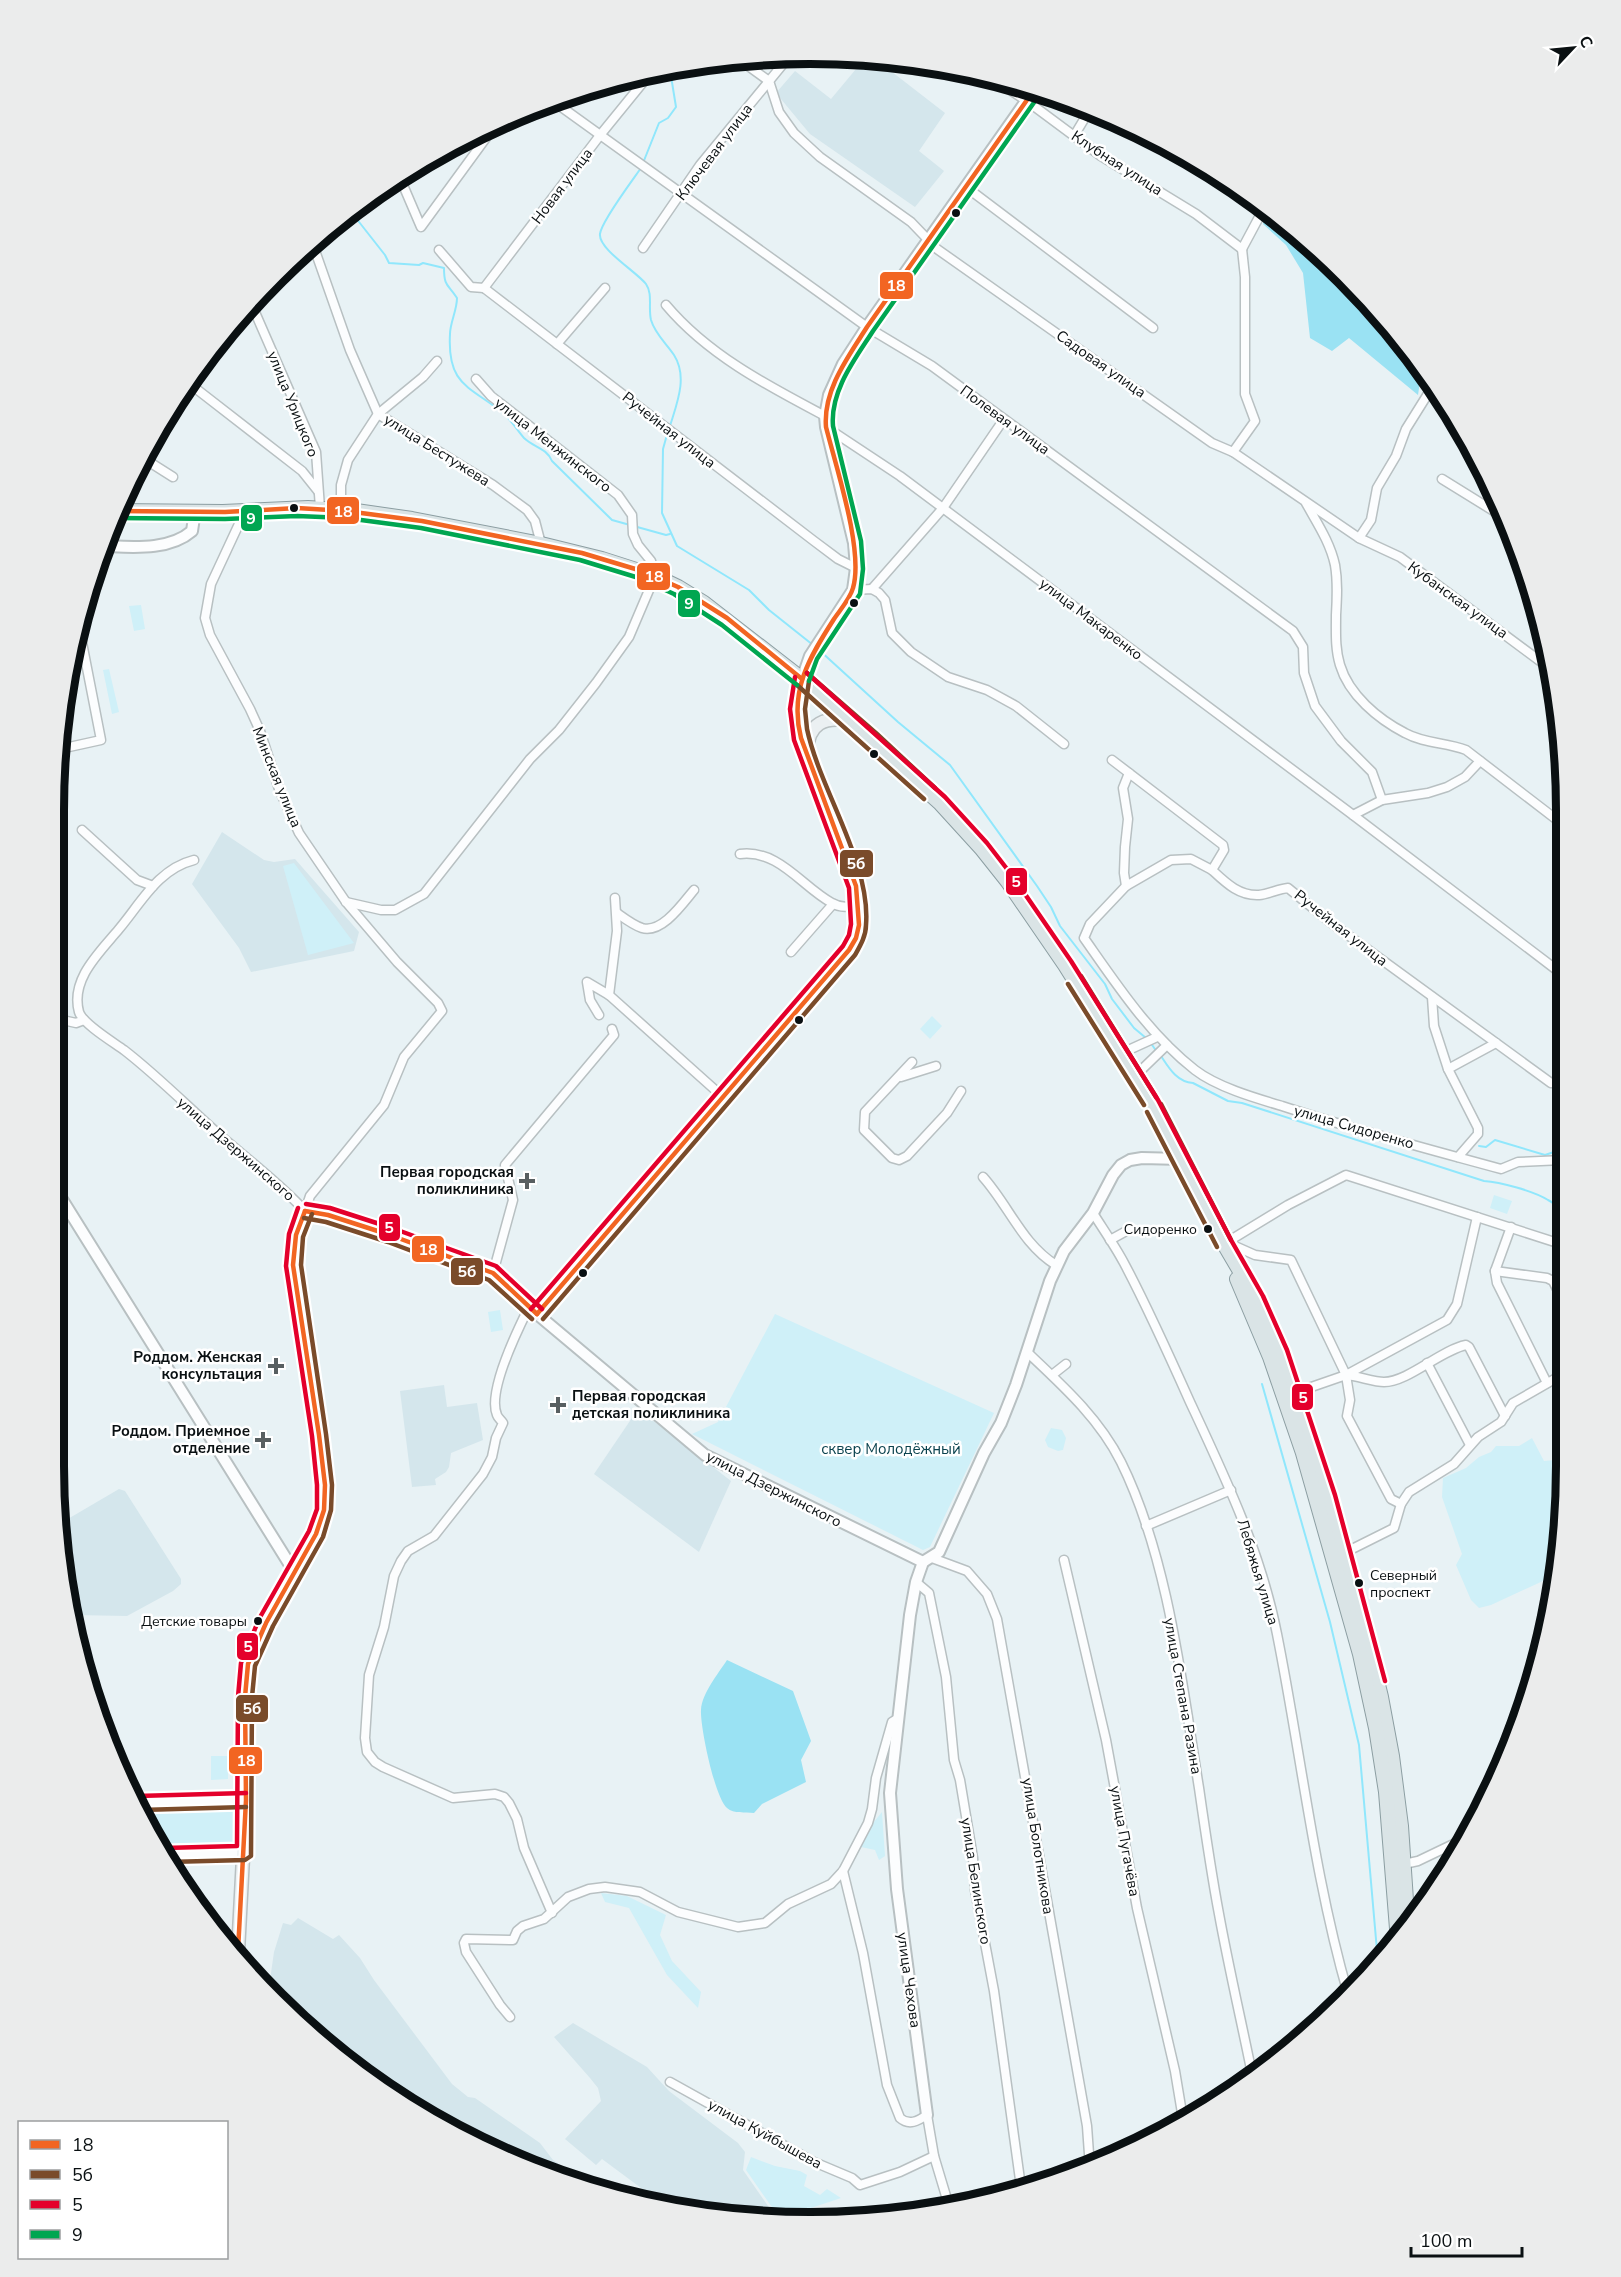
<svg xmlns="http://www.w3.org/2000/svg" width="1621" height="2277" viewBox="0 0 1621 2277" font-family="'Nunito Sans',sans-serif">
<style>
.built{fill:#d4e6ec}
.green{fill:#cff0f8}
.forest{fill:#9ae2f3}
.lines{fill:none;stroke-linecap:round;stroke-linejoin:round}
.stream{stroke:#90e7fc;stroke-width:2}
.minor-casing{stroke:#b8c0c2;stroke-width:11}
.tertiary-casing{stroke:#b8c0c2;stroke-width:14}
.secondary-casing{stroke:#b8c0c2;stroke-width:15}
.primary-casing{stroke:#8c9ea2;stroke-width:16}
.minor{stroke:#fcfdfe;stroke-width:8}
.tertiary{stroke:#fcfdfe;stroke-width:10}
.secondary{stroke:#ebf0f2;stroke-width:12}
.primary{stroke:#dae4e6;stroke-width:14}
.bus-1-casing{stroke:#fff;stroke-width:9}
.bus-2-casing{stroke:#fff;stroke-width:9}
.bus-3-casing{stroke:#fff;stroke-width:9}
.bus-4-casing{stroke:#fff;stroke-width:9}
.bus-1{stroke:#f26522;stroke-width:4.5}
.bus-2{stroke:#7a4b2a;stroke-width:4.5}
.bus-3{stroke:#e4002b;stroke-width:4.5}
.bus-4{stroke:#00a651;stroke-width:4.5}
.bus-dot{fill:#0a1012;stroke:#fff;stroke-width:2}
.poi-dot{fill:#585f61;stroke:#fff;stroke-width:2}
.labels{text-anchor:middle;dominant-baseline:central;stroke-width:5;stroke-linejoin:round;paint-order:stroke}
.bus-label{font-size:14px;fill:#0a1012;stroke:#fff;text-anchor:end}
.street-label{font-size:15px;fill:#0a1012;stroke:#fff}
.poi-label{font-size:15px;font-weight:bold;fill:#0a1012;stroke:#fff;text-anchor:end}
.park-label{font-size:15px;fill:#0a424e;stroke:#fff}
.rim{fill:none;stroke:#0a1012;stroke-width:8}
.line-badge{stroke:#fff;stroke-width:2}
.badge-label{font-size:16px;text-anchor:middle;font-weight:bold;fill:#fff}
</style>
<rect width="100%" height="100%" fill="#e8f2f5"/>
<g class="built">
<path d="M866,57L874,58L945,113L919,151L944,171L915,207L810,134L776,93L795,71L831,99Z"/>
<path d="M222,832L264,860L274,862L295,859L359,932L354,951L251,972L239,948L192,884Z"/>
<path d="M444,1385L447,1407L477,1403L483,1440L451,1453L449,1467L446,1472L435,1479L436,1485L412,1487L400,1391Z"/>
<path d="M638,1409L731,1481L699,1552L594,1474Z"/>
<path d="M119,1489L125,1491L181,1579V1584L173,1591L127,1616L74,1615L61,1523Z"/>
<path d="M298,1918L333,1939L339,1935L360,1958L374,1980L452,2084L468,2097L475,2098L540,2143L553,2160L603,2193L476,2145L311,2035L269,1987L274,1952L283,1923L291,1925Z"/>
<path d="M573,2023L647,2067L669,2091L738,2143L745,2152L743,2170L775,2216H711L668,2208L602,2159L596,2165L565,2139L601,2101L598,2088L590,2078L554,2037Z"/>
</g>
<g class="green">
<path d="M141,605L145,629L134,631L129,606Z"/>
<path d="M109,669L119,712L112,714L103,670Z"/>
<path d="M294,863L354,943L308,955L283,866Z"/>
<path d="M932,1016L942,1026L930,1039L920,1029Z"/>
<path d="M1494,1195L1512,1201L1507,1214L1490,1208Z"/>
<path d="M500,1310L503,1330L491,1332L488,1312Z"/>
<path d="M775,1314L994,1413L930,1547L923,1550L692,1434L718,1422Z"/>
<path d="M1051,1428L1062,1430L1066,1438L1063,1450L1058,1451L1048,1447L1045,1440Z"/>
<path d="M1532,1438L1544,1461L1565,1459V1516L1556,1575L1491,1605L1479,1608L1471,1600L1456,1565L1462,1554L1442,1497L1443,1478L1466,1468L1479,1457L1491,1452L1496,1446H1519Z"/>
<path d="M211,1756H228V1779L211,1780Z"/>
<path d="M153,1805H235C242,1815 238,1837 235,1848L161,1849L143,1815Z"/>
<path d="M882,1812L885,1856L879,1860L875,1850L861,1847L869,1828Z"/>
<path d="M601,1893L627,1896L666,1915L660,1935L672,1961L701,1992L698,2008L667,1975L629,1908L605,1902Z"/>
<path d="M751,2157L775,2166L800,2171L807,2175L804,2186L820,2195L827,2189L841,2198L799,2212L796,2216H778L746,2170Z"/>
</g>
<g class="forest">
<path d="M1267,208L1379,312L1421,375L1418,395L1349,338L1332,351L1310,338L1303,273L1286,245L1263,224Z"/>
<path d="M727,1660L793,1691L811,1741L801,1760L806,1782L762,1804L754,1813C745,1812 734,1814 727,1808C715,1798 700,1727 701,1710C702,1693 718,1674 727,1660Z"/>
</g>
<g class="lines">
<g class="stream">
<path d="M643,163L659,123L668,118L676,107L670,70"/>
<path d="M641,168C632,181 601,222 600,234C598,249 637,272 646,284C653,294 648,308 651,320C655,334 666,343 674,355C688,377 677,403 670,426"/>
<path d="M352,213L385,255L389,263L419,265L423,263L444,268C444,287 448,284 457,298C457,310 450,323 450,334C447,386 470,386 503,413C512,421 517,430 524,438C533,447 547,448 552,461L612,520L666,535L670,534"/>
<path d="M668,431L663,449L662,513L677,546L749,590L769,610L813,645"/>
<path d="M818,649L898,722L950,765L1037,886L1051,907L1060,926L1105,984L1112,999L1134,1028L1146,1038"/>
<path d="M1150,1042L1157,1052"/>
<path d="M1161,1056C1169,1068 1177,1082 1193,1083L1228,1101L1242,1103L1484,1181C1500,1182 1534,1191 1548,1200C1554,1203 1557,1207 1564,1210"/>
<path d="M1479,1146L1486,1147L1495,1140L1545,1155L1563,1149"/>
<path d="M1262,1384L1330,1622L1359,1745L1378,1962"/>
</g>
<defs>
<g id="minor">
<path d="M740,60L769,81L779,112L794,133L820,157L911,222L937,249L1212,443L1233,452L1359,538L1400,557L1552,670"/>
<path d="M990,77L1027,101L1101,156L1196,214L1242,249"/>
<path d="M553,101L867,327L932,366L1293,631L1303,647L1304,673L1315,706L1341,741L1372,772L1382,800"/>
<path d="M1074,136L1089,111"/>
<path d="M400,178L421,227L494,127"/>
<path d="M966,187L1153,328"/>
<path d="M312,242L350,350L378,414L493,485L527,510L535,521L541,544"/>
<path d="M643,248L700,165L788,58"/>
<path d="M1242,249L1265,206"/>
<path d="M439,250L471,287L484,288"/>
<path d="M484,288L814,541L838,559L856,568"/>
<path d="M484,288L601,134L649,75"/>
<path d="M251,303L316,452L320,508"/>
<path d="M666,305C708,355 768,386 825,416"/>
<path d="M557,344L605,288"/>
<path d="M190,384L302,471L318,491"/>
<path d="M826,427L900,476L1353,815L1562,974"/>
<path d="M1233,452L1255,421L1245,394V277L1242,249"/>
<path d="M143,458L173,477"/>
<path d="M1442,479L1505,518"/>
<path d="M1306,503C1317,523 1330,542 1335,565C1338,582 1337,598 1336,615C1336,632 1335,649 1340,665C1349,695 1378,719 1405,733C1425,744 1446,742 1466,750L1561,823"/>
<path d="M341,510V485L348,460L378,414L423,377L437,361"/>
<path d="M1359,538L1371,520L1377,488L1396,456L1406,429L1431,389"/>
<path d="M872,589L943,508L1004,419"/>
<path d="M853,590L872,589L879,593L885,600L892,633L911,652L948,677L987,690L1016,706L1064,744"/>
<path d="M60,749L101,740L79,627"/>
<path d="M1112,760L1223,845L1224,850L1212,870C1226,883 1239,896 1259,895C1269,894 1278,889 1288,888L1330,922L1551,1083"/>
<path d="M1353,815L1382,800L1428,793L1447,787L1465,777L1480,761"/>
<path d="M82,830L137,880L153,886"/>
<path d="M740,854C779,849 802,887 832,903C840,908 850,907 859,906"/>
<path d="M194,860C158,869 141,903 119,929C100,952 70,979 79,1012C83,1024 113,1042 124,1050C159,1077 190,1109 223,1138C251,1162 280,1184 305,1211L310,1196L384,1105L404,1057L442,1011L438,1003L397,962L346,902L299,833L279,789L260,731L250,709L210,635L205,618L211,584L245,511"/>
<path d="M1212,870L1191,859L1171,860L1126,886L1090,924L1084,938C1117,985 1149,1034 1195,1070C1217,1087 1255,1098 1282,1106C1355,1130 1428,1149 1501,1169L1518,1162L1563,1160"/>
<path d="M1126,886L1124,873L1125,847L1128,819L1123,788L1129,773"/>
<path d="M346,902L381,910H395L424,894L530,759L559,730L596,683L629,637L655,576L651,561L638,545L633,534L632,515L618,495L491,396L476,379"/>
<path d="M617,913C624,918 633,925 642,928C662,934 683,903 694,890"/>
<path d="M791,952L833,904"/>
<path d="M609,995L617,931L615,898"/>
<path d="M1432,997L1434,1026L1448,1069"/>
<path d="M599,1015L590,1000L587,982L609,995L723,1097"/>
<path d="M54,1018L76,1023L84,1020"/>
<path d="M1122,1053L1157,1037"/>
<path d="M912,1062L865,1112L864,1130L892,1158L899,1160L907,1156L947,1113L961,1091"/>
<path d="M1135,1076L1167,1045"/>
<path d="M901,1077L936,1066"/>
<path d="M1458,1157L1478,1134V1128L1448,1069L1496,1043"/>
<path d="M983,1177C1009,1206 1022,1244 1056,1265"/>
<path d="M1093,1213C1103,1229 1115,1246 1124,1263C1148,1308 1169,1355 1190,1402C1225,1477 1261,1552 1277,1634C1301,1754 1314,1876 1348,1994"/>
<path d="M1511,1227L1495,1271L1497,1283L1547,1383"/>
<path d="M1110,1240L1130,1229"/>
<path d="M1224,1244L1288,1205L1346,1175L1564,1245"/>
<path d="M1224,1244L1237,1247L1255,1255L1291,1260L1346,1375L1350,1400L1347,1416L1391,1499L1401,1504"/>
<path d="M1495,1271L1547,1278L1553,1281L1564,1303"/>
<path d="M493,1273L513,1200L505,1165L614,1035L612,1029"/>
<path d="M529,1307C518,1329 487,1392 497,1415C498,1418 501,1420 503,1423L496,1438L492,1457L483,1474L434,1536L408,1551L401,1561L394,1576L384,1627L369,1675L365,1738L367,1752L375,1762L383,1767L453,1798L495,1794L504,1797L509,1803L517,1819L524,1848L552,1913"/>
<path d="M1027,1352C1062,1385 1099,1418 1121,1462C1168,1557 1182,1683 1199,1788C1205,1830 1211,1872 1219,1914C1229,1969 1242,2024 1253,2079"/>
<path d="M1427,1363L1470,1445"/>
<path d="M1052,1375L1066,1364"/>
<path d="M1346,1375C1358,1376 1374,1382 1384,1382C1408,1382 1441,1350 1466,1345L1469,1347L1505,1416"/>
<path d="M1294,1393L1346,1375L1447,1320L1457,1304L1477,1217"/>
<path d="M1146,1526L1231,1490"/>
<path d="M1342,1554L1394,1528L1401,1504L1409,1492L1454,1464L1478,1437L1501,1422L1513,1403L1565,1373"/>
<path d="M932,1558L967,1571L987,1594L997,1619L1081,2092L1087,2126L1090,2168"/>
<path d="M1064,1560L1106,1740L1137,1908L1175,2071L1182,2113V2122"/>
<path d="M916,1582L929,1593L946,1677L954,1760L960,1780L973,1858L975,1890L994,1991L1021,2187"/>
<path d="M1404,1864L1418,1861L1466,1838"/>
<path d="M843,1871L863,1953L887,2085L900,2118C909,2126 918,2121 927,2115L934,2156L949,2206"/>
<path d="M510,2017L500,2005L466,1952L464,1943L466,1939L513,1940L517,1931L523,1926L544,1919L568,1897L589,1889L605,1887L640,1892L678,1912L738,1927L765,1923L788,1904L831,1884L843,1871L868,1823L872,1809L876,1778L892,1722L897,1719"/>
<path d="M670,2082L814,2162L852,2178L860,2185L900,2172L934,2156"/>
</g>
<g id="tertiary">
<path d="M104,546C132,547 169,551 192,531L195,511"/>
<path d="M802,679L810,656L853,590L856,568L854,543L826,427L825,416L829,395L843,364L867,327L1034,90"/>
<path d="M54,1191L63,1201L295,1573"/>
<path d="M537,1314L705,1455L923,1562"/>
<path d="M923,1562L916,1582L910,1615L890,1793L897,1889L927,2115"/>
<path d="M923,1562L939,1552L984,1453L1001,1423L1016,1385L1050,1281L1064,1251L1093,1213L1113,1175L1121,1165L1130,1160L1142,1158L1181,1159"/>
<path d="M137,1803L246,1800"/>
<path d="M165,1855L244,1853"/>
</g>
<g id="secondary">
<path d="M807,751C808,723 825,716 850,721"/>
<path d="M238,1952L246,1800L245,1697L248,1664L266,1623L316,1534L324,1510L325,1485L319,1435L293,1265L296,1235L305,1211L328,1215L390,1235L493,1273L537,1314L547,1304L849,950L856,938L859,925L856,886L801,738C796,717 797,701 802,679"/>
</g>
<g id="primary">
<path d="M116,511L223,512L308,508L356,511L412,519L541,544L602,559L655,576L678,587L704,603L802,679L940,803L981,848L1008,882L1065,965L1145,1093L1224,1244L1257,1300L1280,1353L1328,1497L1353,1583L1381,1697L1392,1756L1401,1826L1408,1930"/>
<path d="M1237,1279L1270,1357L1303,1453L1360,1654L1376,1728L1386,1792L1398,1941"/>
</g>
</defs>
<use href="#minor" class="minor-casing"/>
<use href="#tertiary" class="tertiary-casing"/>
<use href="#secondary" class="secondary-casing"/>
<use href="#primary" class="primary-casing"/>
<use href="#minor" class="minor"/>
<use href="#tertiary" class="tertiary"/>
<use href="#secondary" class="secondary"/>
<use href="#primary" class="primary"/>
<defs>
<g id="bus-1">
<path d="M117,511L225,512L297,508L346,511L422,521L582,553L642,571L678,587L727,618L802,679"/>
<path d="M305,1211L328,1215L390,1235L493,1273L537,1314"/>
<path d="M537,1314L849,950L856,938L859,925L856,886L801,738C789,691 809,658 834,619C840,610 850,599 853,588C864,551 836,467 826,427C823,390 848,357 867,327L1034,90"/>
<path d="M238,1951L246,1800L245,1697L248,1664L266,1623L316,1534L324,1510L325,1485L319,1435L293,1265L296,1235L305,1211"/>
</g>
<g id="bus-2">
<path d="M807,673L877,734L935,788"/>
<path d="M797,685L924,799"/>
<path d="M1081,976L1156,1097"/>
<path d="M1068,984L1144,1105"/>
<path d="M1161,1104L1231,1240"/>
<path d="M1147,1112L1217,1247"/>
<path d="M304,1218L326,1222L388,1242L489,1280L532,1319"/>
<path d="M543,1319L855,955C860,946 866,936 866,925C871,863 820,790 807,729L805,709L809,681"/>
<path d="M141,1810L246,1807"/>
<path d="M168,1862L245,1860L251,1856L252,1697L255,1666L273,1626L323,1537L331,1510L332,1485L326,1434L301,1265L303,1237L312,1214"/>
</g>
<g id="bus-3">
<path d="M807,673L945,797L987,843L1014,878L1071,961L1158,1100L1231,1240L1263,1296L1287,1350L1335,1495L1385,1681"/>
<path d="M306,1204L330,1208L392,1228L496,1266L542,1309"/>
<path d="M531,1309L843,946L849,935L851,924L849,888L794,740L790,709L795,677"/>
<path d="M137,1796L246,1793"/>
<path d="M165,1848L237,1846L238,1697L241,1663L259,1619L309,1531L317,1509V1485L312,1436L286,1266L289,1234L298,1208"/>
</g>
<g id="bus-4">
<path d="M116,518L225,519L297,516L346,518L421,528L580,560L639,578L674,594L722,625L797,685"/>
<path d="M809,681L817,659L860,594L863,569L861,541L833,426C830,391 855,359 873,331L1040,94"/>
</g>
</defs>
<use href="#bus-1" class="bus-1-casing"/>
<use href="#bus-2" class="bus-2-casing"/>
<use href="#bus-3" class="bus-3-casing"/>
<use href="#bus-4" class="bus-4-casing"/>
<use href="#bus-1" class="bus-1"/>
<use href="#bus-2" class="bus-2"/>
<use href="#bus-3" class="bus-3"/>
<use href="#bus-4" class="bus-4"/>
</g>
<g class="bus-dot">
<circle cx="956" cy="213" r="5"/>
<circle cx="294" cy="508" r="5"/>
<circle cx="854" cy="603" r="5"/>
<circle cx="874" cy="754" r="5"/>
<circle cx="799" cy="1020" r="5"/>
<circle cx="1208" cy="1229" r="5"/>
<circle cx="583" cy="1273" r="5"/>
<circle cx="1359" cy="1583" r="5"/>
<circle cx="258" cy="1621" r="5"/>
</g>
<g class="poi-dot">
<path d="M524 1172h6v6h6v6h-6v6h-6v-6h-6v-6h6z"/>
<path d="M273 1357h6v6h6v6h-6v6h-6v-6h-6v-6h6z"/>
<path d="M555 1396h6v6h6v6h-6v6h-6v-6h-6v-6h6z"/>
<path d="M260 1431h6v6h6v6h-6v6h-6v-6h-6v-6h6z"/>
</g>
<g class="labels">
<g class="bus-label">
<text x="1197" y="1229">Сидоренко</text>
<text x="1370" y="1575" text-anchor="start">Северный<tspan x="1370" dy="17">проспект</tspan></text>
<text x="247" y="1621">Детские товары</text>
</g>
<g class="street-label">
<text transform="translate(714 152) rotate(-53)">Ключевая улица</text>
<text transform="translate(1117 163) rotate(33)">Клубная улица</text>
<text transform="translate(562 186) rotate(-53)">Новая улица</text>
<text transform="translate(1101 364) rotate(35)">Садовая улица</text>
<text transform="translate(293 404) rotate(68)">улица Урицкого</text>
<text transform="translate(1005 420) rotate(36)">Полевая улица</text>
<text transform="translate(669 430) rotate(38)">Ручейная улица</text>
<text transform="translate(553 445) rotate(38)">улица Менжинского</text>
<text transform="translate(437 450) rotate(32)">улица Бестужева</text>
<text transform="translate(1458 600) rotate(36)">Кубанская улица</text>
<text transform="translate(1091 619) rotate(37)">улица Макаренко</text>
<text transform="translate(277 777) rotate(68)">Минская улица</text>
<text transform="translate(1341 928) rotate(38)">Ручейная улица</text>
<text transform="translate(1354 1127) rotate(16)">улица Сидоренко</text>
<text transform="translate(236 1149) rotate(41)">улица Дзержинского</text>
<text transform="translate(774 1489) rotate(27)">улица Дзержинского</text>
<text transform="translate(1258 1572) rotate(73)">Лебяжья улица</text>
<text transform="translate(1183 1696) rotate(80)">улица Степана Разина</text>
<text transform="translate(1125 1841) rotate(80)">улица Пугачёва</text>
<text transform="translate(1038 1846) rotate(81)">улица Болотникова</text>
<text transform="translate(976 1881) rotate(81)">улица Белинского</text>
<text transform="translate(909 1980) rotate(82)">улица Чехова</text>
<text transform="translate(765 2134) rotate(29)">улица Куйбышева</text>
</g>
<g class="poi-label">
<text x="514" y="1172">Первая городская<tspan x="514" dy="17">поликлиника</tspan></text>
<text x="262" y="1357">Роддом. Женская<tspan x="262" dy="17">консультация</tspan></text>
<text x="572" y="1396" text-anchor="start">Первая городская<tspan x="572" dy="17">детская поликлиника</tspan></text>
<text x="250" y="1431">Роддом. Приемное<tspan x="250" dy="17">отделение</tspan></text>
</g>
<g class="park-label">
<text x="891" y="1449">сквер Молодёжный</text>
</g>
</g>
<path d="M0 0H1621V2277H0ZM810 64H810A746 746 0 0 1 1556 810V1466A746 746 0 0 1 810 2212H810A746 746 0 0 1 64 1466V810A746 746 0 0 1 810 64Z" fill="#ebecec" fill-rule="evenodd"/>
<path class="rim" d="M810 64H810A746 746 0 0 1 1556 810V1466A746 746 0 0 1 810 2212H810A746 746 0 0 1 64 1466V810A746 746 0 0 1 810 64Z"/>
<g class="line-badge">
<rect x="879" y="271" width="35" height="29" rx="6" fill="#f26522"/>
<rect x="326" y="496" width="34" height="29" rx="6" fill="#f26522"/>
<rect x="240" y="504" width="23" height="28" rx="6" fill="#00a651"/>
<rect x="636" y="562" width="35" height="29" rx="6" fill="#f26522"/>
<rect x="677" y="589" width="24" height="29" rx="6" fill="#00a651"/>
<rect x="839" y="849" width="35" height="29" rx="6" fill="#7a4b2a"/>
<rect x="1005" y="867" width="23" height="29" rx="6" fill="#e4002b"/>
<rect x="378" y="1213" width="23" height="29" rx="6" fill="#e4002b"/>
<rect x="411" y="1235" width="34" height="28" rx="6" fill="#f26522"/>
<rect x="450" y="1257" width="34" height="29" rx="6" fill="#7a4b2a"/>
<rect x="1291" y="1383" width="23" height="28" rx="6" fill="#e4002b"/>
<rect x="236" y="1632" width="23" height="29" rx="6" fill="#e4002b"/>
<rect x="235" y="1694" width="34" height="29" rx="6" fill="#7a4b2a"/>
<rect x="228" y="1746" width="35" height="29" rx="6" fill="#f26522"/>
</g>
<g class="badge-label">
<text x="896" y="291">18</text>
<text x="343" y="517">18</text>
<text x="251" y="524">9</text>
<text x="654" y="582">18</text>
<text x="689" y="609">9</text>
<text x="856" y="869">5б</text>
<text x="1016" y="887">5</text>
<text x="389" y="1233">5</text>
<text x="428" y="1255">18</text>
<text x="467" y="1277">5б</text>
<text x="1303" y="1403">5</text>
<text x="248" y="1652">5</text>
<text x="252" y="1714">5б</text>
<text x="246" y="1766">18</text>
</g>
<rect x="18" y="2121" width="210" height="138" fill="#ffffff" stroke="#9d9fa0" stroke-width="1.5"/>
<rect x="30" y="2140" width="30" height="9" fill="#f26522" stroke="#9d9fa0" stroke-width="1.5"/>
<text x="72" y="2151" font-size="18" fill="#0a1012">18</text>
<rect x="30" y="2170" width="30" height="9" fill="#7a4b2a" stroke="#9d9fa0" stroke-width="1.5"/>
<text x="72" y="2181" font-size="18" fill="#0a1012">5б</text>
<rect x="30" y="2200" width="30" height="9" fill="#e4002b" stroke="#9d9fa0" stroke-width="1.5"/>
<text x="72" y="2211" font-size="18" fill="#0a1012">5</text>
<rect x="30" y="2230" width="30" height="9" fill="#00a651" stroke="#9d9fa0" stroke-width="1.5"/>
<text x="72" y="2241" font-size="18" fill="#0a1012">9</text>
<g transform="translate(1573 48) rotate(64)" stroke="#ffffff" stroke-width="4.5" paint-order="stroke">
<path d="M0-4.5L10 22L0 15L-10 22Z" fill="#0a1012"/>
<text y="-9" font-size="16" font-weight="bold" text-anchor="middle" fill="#0a1012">С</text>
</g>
<path d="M1411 2247v9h111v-9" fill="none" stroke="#0a1012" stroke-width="3"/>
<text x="1420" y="2247" font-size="18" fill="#0a1012" stroke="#ffffff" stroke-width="4.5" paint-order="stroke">100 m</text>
</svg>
